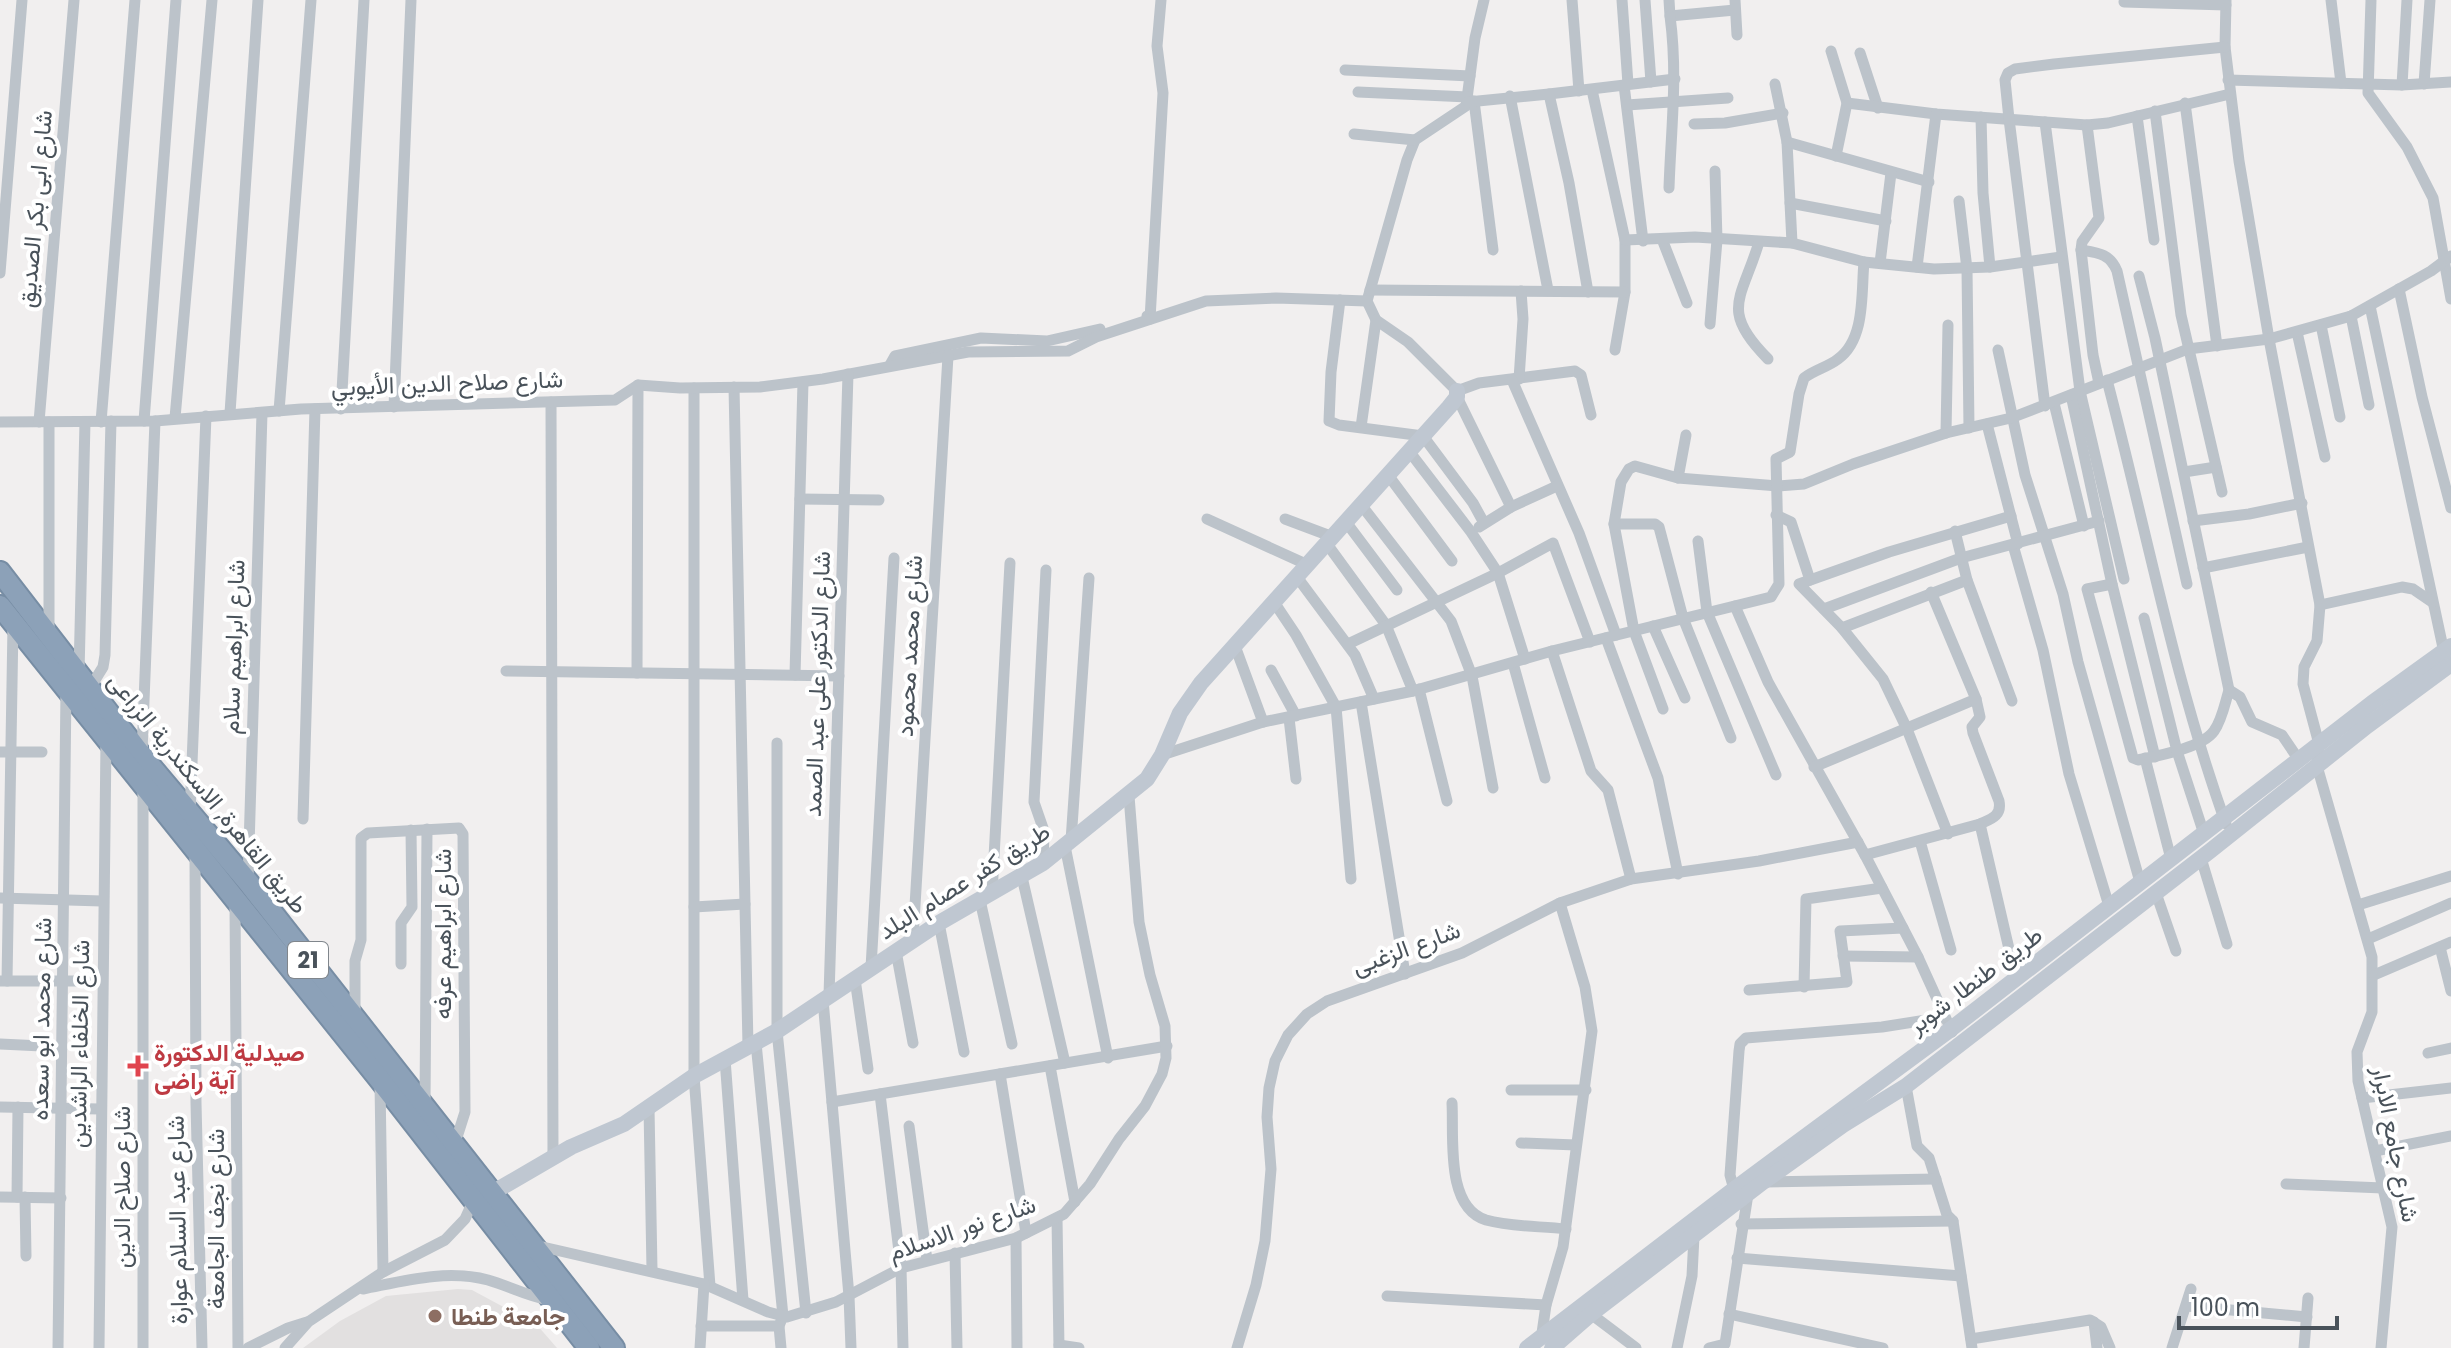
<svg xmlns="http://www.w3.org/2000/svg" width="2451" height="1348" viewBox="0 0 2451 1348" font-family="Poppins,Vazirmatn,sans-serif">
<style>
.education{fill:#e2e0e0}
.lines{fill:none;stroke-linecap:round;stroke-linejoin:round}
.highway-casing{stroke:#778da4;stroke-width:24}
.street{stroke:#bcc3ca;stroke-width:11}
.secondary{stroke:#bfc7d1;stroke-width:16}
.highway{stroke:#8ca1b8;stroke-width:20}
.health-dot{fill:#e0444e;stroke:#fff;stroke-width:3}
.education-dot{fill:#8d6e63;stroke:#fff;stroke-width:3}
.labels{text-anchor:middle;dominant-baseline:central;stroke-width:8;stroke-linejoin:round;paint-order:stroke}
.shield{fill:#fff;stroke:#80868c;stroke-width:2}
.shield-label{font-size:22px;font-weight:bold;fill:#49525a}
.street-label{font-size:24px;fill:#49525a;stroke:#fff}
.health-label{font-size:24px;font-weight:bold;fill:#be3a42;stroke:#fff;text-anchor:start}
.education-label{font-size:24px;font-weight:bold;fill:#785e54;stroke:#fff;text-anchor:start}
</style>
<rect width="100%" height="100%" fill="#f1efef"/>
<path class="education" d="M458,1289L472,1290L537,1325L557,1348H303L340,1321L386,1296Z"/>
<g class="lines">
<defs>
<g id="highway">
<path d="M0,572L142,756L248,882L614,1348"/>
<path d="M0,606L380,1080L589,1348"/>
</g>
</defs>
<use href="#highway" class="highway-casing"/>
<g class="street">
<path d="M1484,0L1475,38L1466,106L1415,140L1407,160L1367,301L1376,320L1408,342L1457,391L1479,383L1575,371L1581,375L1591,415"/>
<path d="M1572,0L1579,91"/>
<path d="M1622,0L1628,84"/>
<path d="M1645,0L1651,82"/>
<path d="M1669,0L1670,16L1735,10"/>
<path d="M1735,0L1737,35"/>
<path d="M2226,0L2225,47L2239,161L2269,339L2320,605L2317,641L2304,667L2303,684L2319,744L2317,766L2372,957V1012L2357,1052L2358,1081L2392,1227L2381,1348"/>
<path d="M2331,0L2341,83"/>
<path d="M2371,0L2368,93L2407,147L2433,198L2451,299"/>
<path d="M2124,2L2226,5"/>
<path d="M1831,51L1847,103L1836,156"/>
<path d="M1860,53L1878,108"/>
<path d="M1345,70L1470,76"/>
<path d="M2228,80L2402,85L2451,82"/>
<path d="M1775,84L1787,142L1792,243"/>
<path d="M2424,84L2430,0"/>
<path d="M1624,85L1643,241"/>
<path d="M2402,85L2407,0"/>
<path d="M1592,90L1625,240V292L1615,350"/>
<path d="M1358,92L1468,97"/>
<path d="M1549,94L1675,79"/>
<path d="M1510,96L1548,290"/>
<path d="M1474,101L1493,250"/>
<path d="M1468,102L1549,94L1569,183L1588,292"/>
<path d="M1847,103L1936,114L2087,125L2108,123L2230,94"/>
<path d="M2185,103L2217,346"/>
<path d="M1627,105L1728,98"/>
<path d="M2155,111L2181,315L2222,492"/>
<path d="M2137,116L2154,240"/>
<path d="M1981,117L1983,193L1990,267"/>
<path d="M2045,122L2080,391L2124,579"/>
<path d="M1694,124L1725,123L1783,113"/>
<path d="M2087,125L2099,218L2082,242L2081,250L2093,355L2099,383"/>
<path d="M1354,134L1415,140"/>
<path d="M1787,142L1929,182"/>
<path d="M1669,188C1671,128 1678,76 1670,16"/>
<path d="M1959,201L1967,269L1969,428"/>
<path d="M1790,203L1886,221"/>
<path d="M1662,239L1687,303"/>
<path d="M1625,240L1695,237L1792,243L1864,262L1934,269L1990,267L2061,257"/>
<path d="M1759,242C1742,299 1719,310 1768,359"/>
<path d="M2081,250C2099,253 2110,254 2117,271L2187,584"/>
<path d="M1880,263L1891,173"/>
<path d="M1917,267L1936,114"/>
<path d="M0,273L22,0"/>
<path d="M2399,289L2422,397L2451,508"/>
<path d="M1370,290L1625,292"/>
<path d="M1340,300L1331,372L1329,421L1339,425L1423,436L1473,503L1484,523"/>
<path d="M2370,306L2445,657"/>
<path d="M1147,316L1150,319L1163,93L1157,46L1161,0"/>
<path d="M2351,316L2369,405"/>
<path d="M1710,324L1717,240L1715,171"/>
<path d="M2321,325L2340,417"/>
<path d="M2297,332L2325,457"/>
<path d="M1998,350L2025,475L2063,594L2078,662L2140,882"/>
<path d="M890,365L895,356L981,338L1047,341L1100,329"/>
<path d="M1519,379L1523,319L1521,291"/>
<path d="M1512,380L1579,533L1616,635"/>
<path d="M2107,380C2146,528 2174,679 2226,824"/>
<path d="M734,387L748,1046"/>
<path d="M694,388V1076L710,1286"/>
<path d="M2071,395L2112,584L2155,757"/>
<path d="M1457,397L1511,507"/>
<path d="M551,402L553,1158"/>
<path d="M2054,403L2084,526"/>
<path d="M2045,406L2009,119L2005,80L2008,73L2015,69L2054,64L2225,47"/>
<path d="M394,407L411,0"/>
<path d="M341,409L364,0"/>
<path d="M279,411L311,0"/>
<path d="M230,413L258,0"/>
<path d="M175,418L212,0"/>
<path d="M144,421L176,0"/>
<path d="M0,422L155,421L301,409L615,400L638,385L680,388L760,387L823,379L968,352L1068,351L1096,337L1206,301L1276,298L1367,301"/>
<path d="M39,422L74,0"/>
<path d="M101,422L135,0"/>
<path d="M1987,424L2018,544"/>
<path d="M1361,427L1376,320"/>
<path d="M1946,433L1948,325"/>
<path d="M1409,451L1471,532L1498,573L1525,659"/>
<path d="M2184,472L2216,467"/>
<path d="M1388,475L1452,561"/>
<path d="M1678,478L1686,435"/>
<path d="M800,499L879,500"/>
<path d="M1362,506L1451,621L1472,676L1493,788"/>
<path d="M1776,515L1791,522L1810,580"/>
<path d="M1207,519L1308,565"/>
<path d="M1285,519L1333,537"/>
<path d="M2193,521L2249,514L2302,503"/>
<path d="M1346,522L1397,590"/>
<path d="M1614,524H1655L1659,527L1683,618L1731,738"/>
<path d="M1479,527L1511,507L1557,486"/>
<path d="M1955,531L1967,580L2012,701"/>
<path d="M1698,541L1707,612L1776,775"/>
<path d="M1327,544L1386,625L1413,691"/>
<path d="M2013,545L2043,650L2069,774L2109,906"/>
<path d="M2203,568L2308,547"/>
<path d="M1297,577L1355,655L1374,699"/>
<path d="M2112,584L2087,589L2133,758L2138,760C2157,756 2202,748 2214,731C2222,720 2225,703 2229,690L2155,338L2139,276"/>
<path d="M1274,602L1296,635L1336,707L1351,879"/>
<path d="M2320,605L2402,587L2413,589L2432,602"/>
<path d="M1735,606L1768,682L1865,855L1918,957L1952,1032"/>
<path d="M1824,609L1961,558L2099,521"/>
<path d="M2144,618L2177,751L2204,834"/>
<path d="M1653,626L1685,698"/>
<path d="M1842,628L1967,580"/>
<path d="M49,633V422"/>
<path d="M1606,638L1658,778L1678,874"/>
<path d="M1348,644L1498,573L1553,543L1590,642"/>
<path d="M1235,646L1263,722"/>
<path d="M1552,651L1591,771L1608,790L1631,879"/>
<path d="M1513,663L1545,778"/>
<path d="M1271,670L1296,716"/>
<path d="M506,671L839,676"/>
<path d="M79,673L85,422"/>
<path d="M637,673L638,385"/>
<path d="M795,675L803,382"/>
<path d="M90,688L103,667L105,655L111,421"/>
<path d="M1419,689L1447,801"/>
<path d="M2229,690L2240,697L2252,722L2282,735L2299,760"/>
<path d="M1361,702L1405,974"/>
<path d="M1663,709L1634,631L1614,524L1621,482L1629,469L1635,466L1678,478L1778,486L1804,484L1853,464L1946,433L2011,418L2188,349L2269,339L2351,316L2431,271L2451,256"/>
<path d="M1289,718L1296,779"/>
<path d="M777,743V1031L806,1313"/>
<path d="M0,752H42"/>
<path d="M142,752L155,421"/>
<path d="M1162,755L1263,722L1413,691L1552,651L1771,597L1779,584L1776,459L1790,452L1799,394L1804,378C1814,370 1828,367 1838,359C1866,339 1861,292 1864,262"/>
<path d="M2145,758L2171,859"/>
<path d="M1814,767L1976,699"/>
<path d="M143,787V1348"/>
<path d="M190,813L206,416"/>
<path d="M303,819L315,409"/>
<path d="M1980,824L2016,979"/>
<path d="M1948,834L1907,729L1883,679L1842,628L1799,584L1889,552L2011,516"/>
<path d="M1071,841L1089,578"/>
<path d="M1920,841L1951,950"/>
<path d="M1065,846L1108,1058"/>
<path d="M195,853L196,1103L202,1348"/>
<path d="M1865,855L1980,824C1991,819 2002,816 1999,801L1973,733L1972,727L1980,717L1976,699L1931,592"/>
<path d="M2201,858L2227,944"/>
<path d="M1043,863L1044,831L1034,802L1046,570"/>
<path d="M1022,877L1065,1063"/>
<path d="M248,880L262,413"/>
<path d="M2156,893L2176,951"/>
<path d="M992,894L1010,563"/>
<path d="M0,898L102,901"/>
<path d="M980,900L1012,1044"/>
<path d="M235,902L238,1348"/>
<path d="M2358,905L2451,876"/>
<path d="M694,907L745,904"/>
<path d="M939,923L964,1052"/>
<path d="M913,939L948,356"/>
<path d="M2368,939L2451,903"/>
<path d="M2440,947L2451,991"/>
<path d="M896,951L913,1043"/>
<path d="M1843,956L1918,957"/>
<path d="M401,964V923L412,907L411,830"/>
<path d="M871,968L894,558"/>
<path d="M2374,975L2451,942"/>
<path d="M855,979L868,1069"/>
<path d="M1,981H101"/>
<path d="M7,981L13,625"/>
<path d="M1804,987L1806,899L1882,888"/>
<path d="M1749,990L1847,982L1840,931L1903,928"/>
<path d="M829,996L848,374"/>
<path d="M823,1000L849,1296L851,1348"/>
<path d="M355,1015V961L361,940V838L368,833L459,828L463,834L465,1112L458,1134L451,1142"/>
<path d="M756,1043L783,1316L779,1326L781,1348"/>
<path d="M0,1044L42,1046"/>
<path d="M2428,1053L2451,1048"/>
<path d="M725,1059L743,1300"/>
<path d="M1050,1066L1075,1202"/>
<path d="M1000,1074L1026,1233"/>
<path d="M380,1084L383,1272"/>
<path d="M1906,1086L1917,1146L1929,1158L1947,1215L1953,1221L1972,1348"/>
<path d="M1511,1090H1586"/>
<path d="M880,1094L901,1268L903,1348"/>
<path d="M2362,1098L2451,1088"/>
<path d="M832,1102L1167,1046"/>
<path d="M1452,1103C1454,1137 1445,1207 1486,1220C1511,1227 1540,1226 1566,1229"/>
<path d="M425,1105L427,829"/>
<path d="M0,1107L100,1109"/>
<path d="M649,1108L652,1270"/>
<path d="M909,1126L927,1260"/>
<path d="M1521,1143L1576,1145"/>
<path d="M2375,1151L2451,1136"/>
<path d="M1765,1182L1936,1179"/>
<path d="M2286,1184L2383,1188"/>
<path d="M1735,1193L1730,1175L1739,1051L1740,1044L1746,1038L1882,1027L1945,1017"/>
<path d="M0,1197L61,1198"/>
<path d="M17,1197L18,1107"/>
<path d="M25,1197L26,1256"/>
<path d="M1057,1218L1059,1348"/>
<path d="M1741,1224L1953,1221"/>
<path d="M1016,1238L1017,1348"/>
<path d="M534,1245L704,1284L768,1312L787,1317L836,1302L901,1268L1016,1238L1064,1214L1090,1184L1119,1139L1145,1106L1162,1074L1166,1058L1165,1026L1150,975L1139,922L1129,796"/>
<path d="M955,1253L957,1348"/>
<path d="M1737,1258L1961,1276"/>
<path d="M363,1289C404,1281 446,1269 488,1280C509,1286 527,1296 549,1300"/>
<path d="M1387,1296L1546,1305"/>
<path d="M2187,1306L2307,1317"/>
<path d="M1591,1314L1636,1348"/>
<path d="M1729,1314L1883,1348"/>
<path d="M2094,1322L2097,1348"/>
<path d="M701,1326H779"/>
<path d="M1971,1339L2090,1320L2101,1327L2110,1348"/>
<path d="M1541,1340L1546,1305L1563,1247L1592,1031L1585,987L1560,903"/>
<path d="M1059,1345L1079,1348"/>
<path d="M58,1348L66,691"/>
<path d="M99,1348L106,741"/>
<path d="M248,1348L288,1328L307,1322"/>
<path d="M285,1348L308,1322L383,1272L445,1240L465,1219L474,1199"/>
<path d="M700,1348L704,1284"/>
<path d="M1237,1348L1256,1285L1265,1241L1271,1169L1267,1117L1269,1088L1275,1061L1288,1035L1307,1014L1327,1001L1462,953L1560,903L1631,879L1759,861L1858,842"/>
<path d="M1677,1348L1692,1276L1694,1236"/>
<path d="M1709,1348L1725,1344L1748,1194"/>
<path d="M2172,1348L2191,1289"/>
<path d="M2304,1348L2308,1298"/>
</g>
<g class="secondary">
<path d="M492,1193L571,1147L624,1124L694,1076L777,1031L939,923L1043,863L1147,779L1162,755L1180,713L1201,683L1449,407L1457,397V391"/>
<path d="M1527,1348L1733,1190L1951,1029L2372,703L2451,646"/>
<path d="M1552,1348L1591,1314L1763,1182L1843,1125L1906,1086L2210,851L2367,726L2451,664"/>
</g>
<use href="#highway" class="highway"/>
</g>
<path class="health-dot" d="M134 1054h8v8h8v8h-8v8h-8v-8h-8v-8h8z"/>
<circle class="education-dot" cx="435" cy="1316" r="8"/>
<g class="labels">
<rect class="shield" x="288" y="942" width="40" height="36" rx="6"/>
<g class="shield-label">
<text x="308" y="960">21</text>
</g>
<g class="street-label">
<text transform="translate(35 209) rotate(-85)">شارع ابى بكر الصديق</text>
<text transform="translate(447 383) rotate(-2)">شارع صلاح الدين الأيوبي</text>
<text transform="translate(909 646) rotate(-87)">شارع محمد محمود</text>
<text transform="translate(233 647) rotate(-88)">شارع ابراهيم سلام</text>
<text transform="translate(817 684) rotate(-88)">شارع الدكتور على عبد الصمد</text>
<text transform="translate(208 793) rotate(51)">طريق القاهرة, الاسكندرية الزراعى</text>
<text transform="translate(964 881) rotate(-32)">طريق كفر عصام البلد</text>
<text transform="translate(442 934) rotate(-90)">شارع ابراهيم عرفه</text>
<text transform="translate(1406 948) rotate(-20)">شارع الزغبى</text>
<text transform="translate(1975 980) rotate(-37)">طريق طنطا, شوبر</text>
<text transform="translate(41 1019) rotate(-89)">شارع محمد ابو سعده</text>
<text transform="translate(79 1044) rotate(-89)">شارع الخلفاء الراشدين</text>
<text transform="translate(2396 1144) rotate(79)">شارع جامع الابرار</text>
<text transform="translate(121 1187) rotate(-90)">شارع صلاح الدين</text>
<text transform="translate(215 1219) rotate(-90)">شارع نجف الجامعة</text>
<text transform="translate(177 1220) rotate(-91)">شارع عبد السلام عوارة</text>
<text transform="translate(962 1228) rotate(-19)">شارع نور الاسلام</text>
</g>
<g class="health-label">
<text x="154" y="1052">صيدلية الدكتورة<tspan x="154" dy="28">آية راضى</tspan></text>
</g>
<g class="education-label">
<text x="451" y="1316">جامعة طنطا</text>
</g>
</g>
<path d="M2179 1316v12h158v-12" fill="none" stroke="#49525a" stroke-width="4"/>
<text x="2191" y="1316" font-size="24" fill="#49525a" stroke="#ffffff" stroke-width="6" paint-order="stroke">100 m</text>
</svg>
